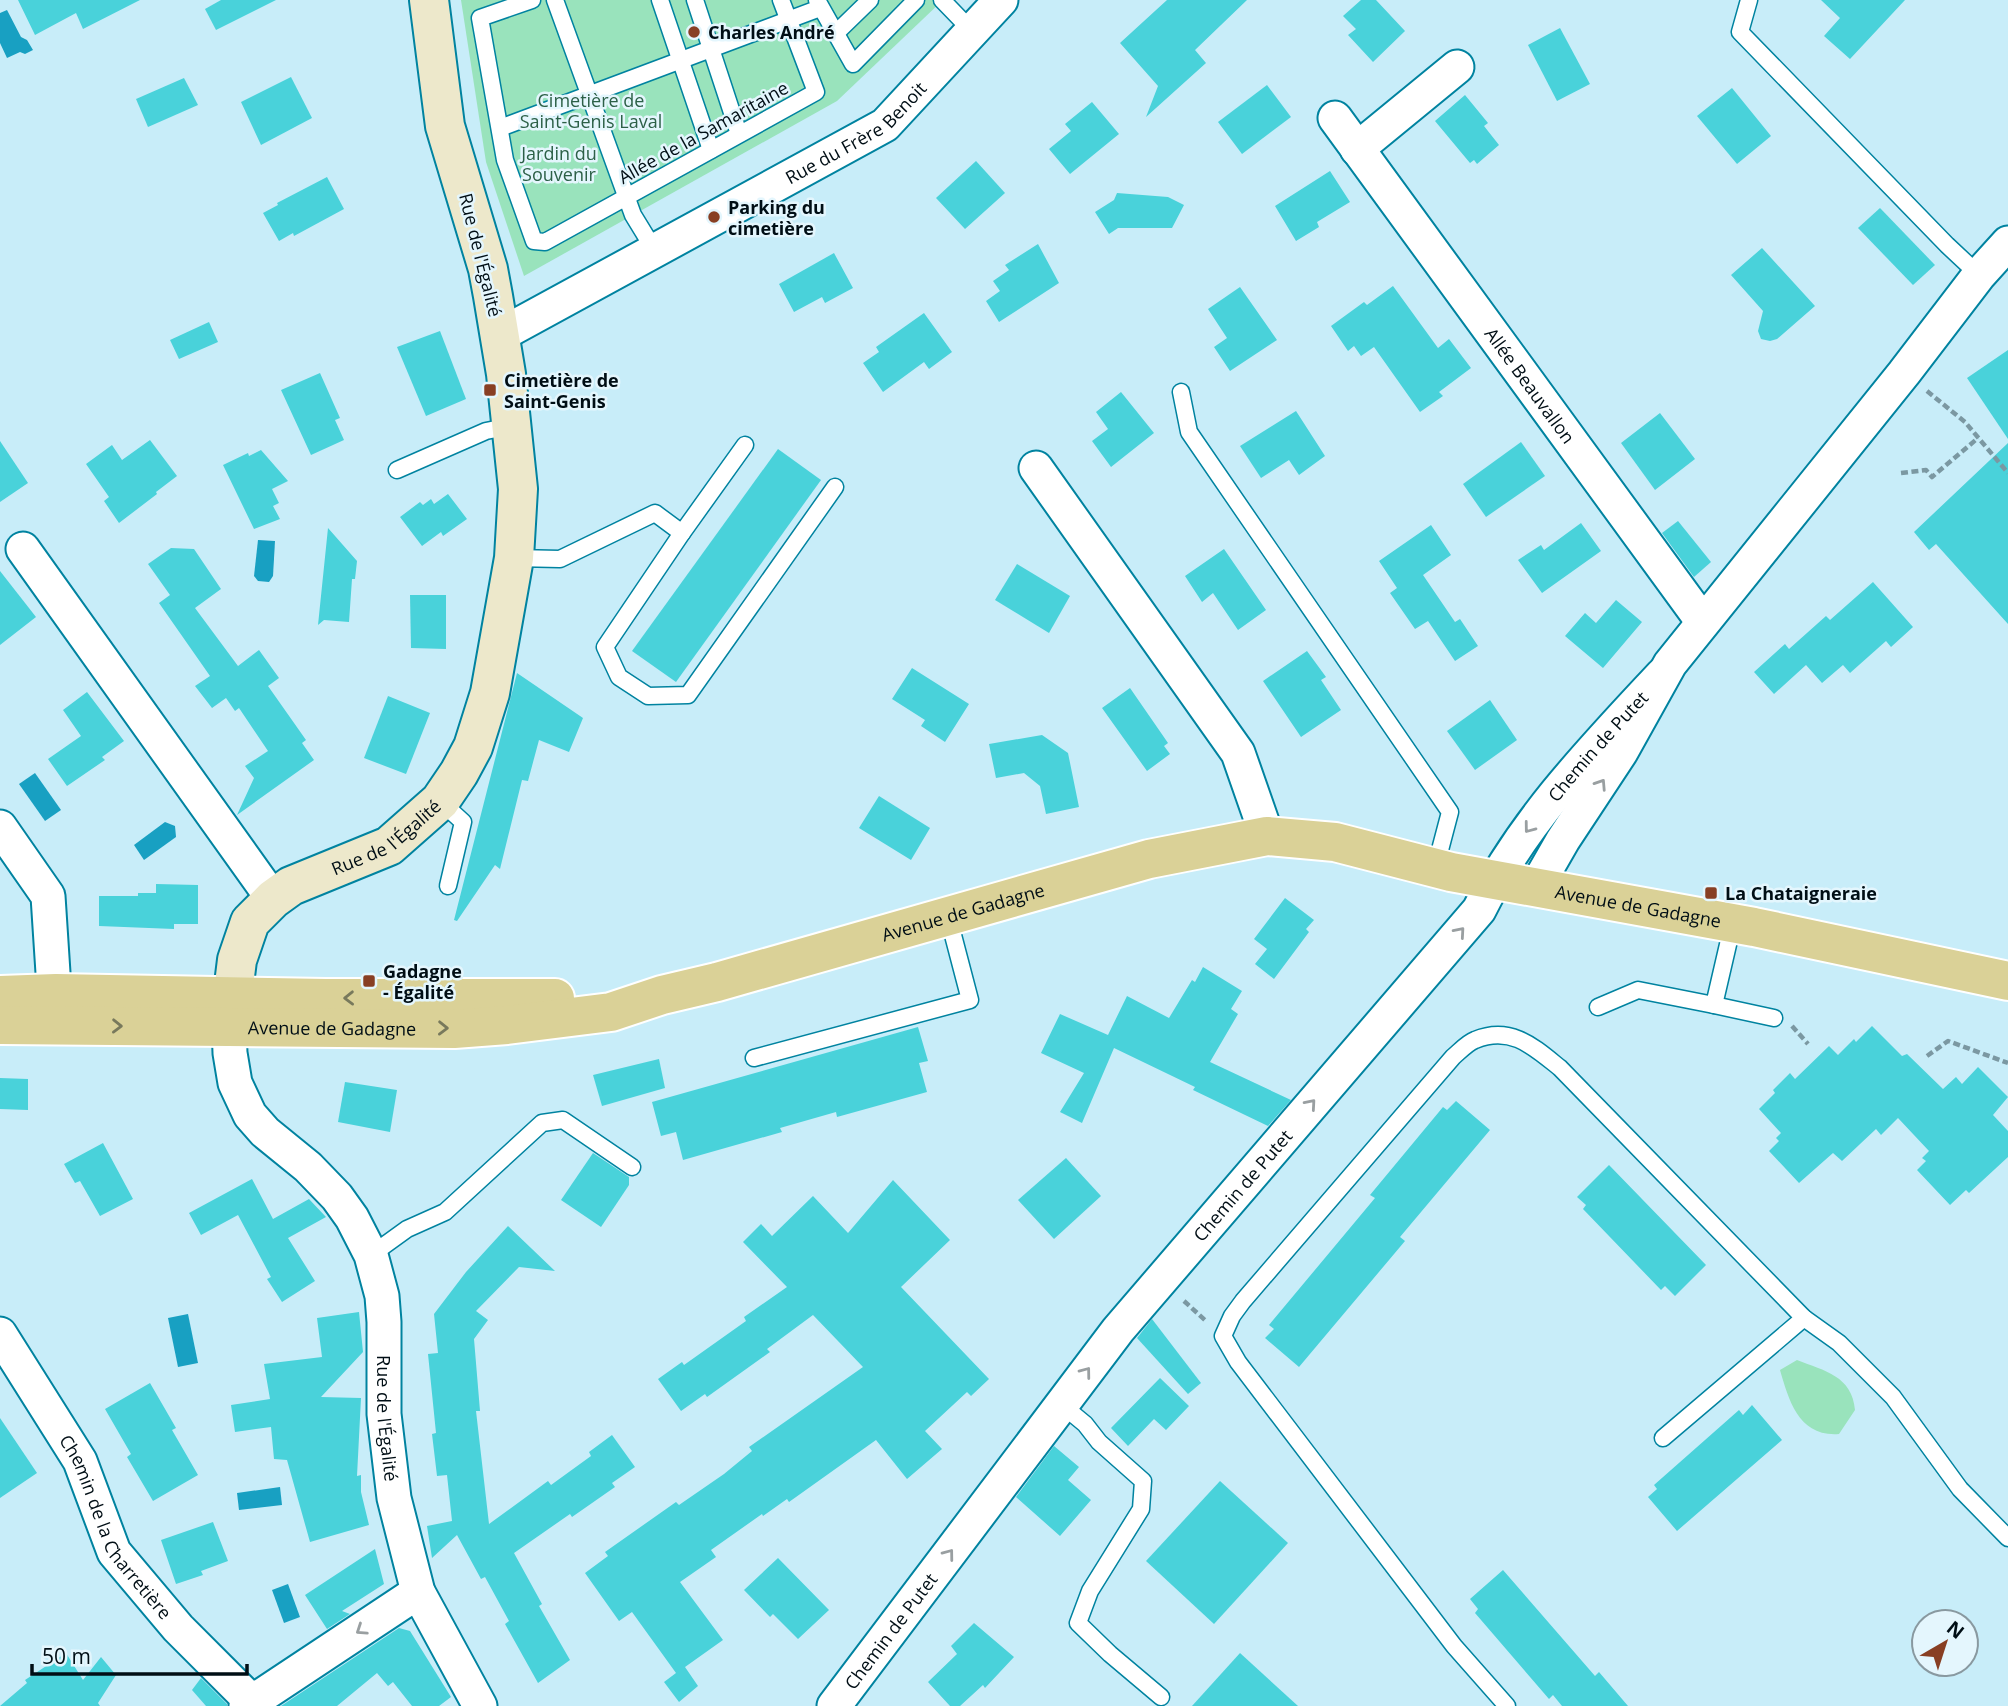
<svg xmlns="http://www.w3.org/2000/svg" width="2008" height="1706" viewBox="0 0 2008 1706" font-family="'Open Sans',sans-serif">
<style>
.green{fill:#99e3bc}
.water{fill:#18a0c2}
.building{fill:#49d2da}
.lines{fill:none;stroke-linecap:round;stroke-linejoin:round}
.lane-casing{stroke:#0083a0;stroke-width:19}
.street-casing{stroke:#0083a0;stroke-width:37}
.secondary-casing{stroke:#0083a0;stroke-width:42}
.primary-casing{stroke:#fff;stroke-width:42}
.path{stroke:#7b98a2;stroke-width:4.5;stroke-dasharray:7 3.5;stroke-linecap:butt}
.lane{stroke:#fff;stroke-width:16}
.street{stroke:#fff;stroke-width:33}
.secondary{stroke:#ede8cb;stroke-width:38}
.primary{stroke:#dad197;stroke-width:38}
.oneway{stroke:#999fa1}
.oneway2{stroke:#78795c}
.poi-dot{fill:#883f23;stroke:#e4f6fd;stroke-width:2.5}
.labels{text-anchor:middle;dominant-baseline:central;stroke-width:5;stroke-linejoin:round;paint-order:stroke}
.poi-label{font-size:18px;font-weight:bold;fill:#000e15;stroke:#e4f6fd;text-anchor:start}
.park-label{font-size:18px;fill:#2c6047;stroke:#e4f6fd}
.street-label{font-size:18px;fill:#000e15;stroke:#e4f6fd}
</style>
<rect width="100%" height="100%" fill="#c8edf9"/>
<g class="green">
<path d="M461,0H943L837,101L524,276L486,162Z"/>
<path d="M1797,1360C1825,1371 1852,1376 1855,1410L1839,1434C1799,1437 1789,1401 1780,1370Z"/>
</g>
<g class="water">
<path d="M7,10L21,37L27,40L33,50L25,54L20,52L7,58L0,43V13Z"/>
<path d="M258,540L275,541L273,576L269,582L258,581L254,576Z"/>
<path d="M35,773L61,810L45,821L19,784Z"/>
<path d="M165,822L175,826L176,837L144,860L134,845Z"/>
<path d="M188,1314L198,1363L178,1367L168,1318Z"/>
<path d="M280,1487L282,1505L239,1510L237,1493Z"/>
<path d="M288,1584L300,1617L284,1623L272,1590Z"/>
</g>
<g class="building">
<path d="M18,0H140L83,29L76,13L35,35Z"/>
<path d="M221,0H276L216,30L205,9Z"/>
<path d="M1167,0H1247L1195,50L1206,63L1146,117L1158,86L1120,43Z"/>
<path d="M1361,0H1376L1405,31L1373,62L1348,35L1356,29L1343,16Z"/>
<path d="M1821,0H1905L1850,59L1824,36L1840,18Z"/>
<path d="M1560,28L1590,84L1557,101L1528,45Z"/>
<path d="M291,77L312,118L261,145L241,102Z"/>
<path d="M184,78L198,105L148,127L136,99Z"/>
<path d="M1267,85L1291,117L1242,154L1218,122Z"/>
<path d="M1732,88L1771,136L1737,164L1697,116Z"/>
<path d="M1465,95L1488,123L1484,126L1499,145L1477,164L1474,160L1470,163L1435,121Z"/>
<path d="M1092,102L1119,134L1070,174L1049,149L1071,131L1065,124Z"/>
<path d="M976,161L1005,193L965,229L936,198Z"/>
<path d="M1330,171L1350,202L1317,222L1319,227L1296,241L1275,206Z"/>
<path d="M327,177L344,209L294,236L293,233L279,241L263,213L278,205L277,203Z"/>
<path d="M1117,193L1168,197L1184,205L1172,228H1118L1109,234L1095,212L1114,200Z"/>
<path d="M1880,208L1935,265L1913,285L1858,228Z"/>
<path d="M1038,244L1059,283L999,322L986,301L1000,291L993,281L1009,270L1005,265Z"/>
<path d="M1762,248L1815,306L1777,339L1770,341L1761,339L1758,331L1763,311L1731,275Z"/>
<path d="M834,253L853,288L825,303L822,297L794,312L779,284Z"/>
<path d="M1393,286L1438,348L1449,339L1471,368L1439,392L1443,396L1420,412L1374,347L1361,356L1354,346L1348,351L1331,326L1364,302L1367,305Z"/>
<path d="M1240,287L1277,340L1230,371L1214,347L1227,338L1208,309Z"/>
<path d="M924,313L952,352L929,369L924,362L883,392L863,363L879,352L876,347Z"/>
<path d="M209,322L218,342L179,359L170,340Z"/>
<path d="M440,331L466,399L426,416L397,347Z"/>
<path d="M2008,350V439L1967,378Z"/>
<path d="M320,373L340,418L335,420L344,440L311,455L281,390Z"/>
<path d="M1121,392L1154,433L1111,467L1092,441L1108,429L1096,412Z"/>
<path d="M1296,411L1325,456L1299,475L1289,460L1261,478L1240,446Z"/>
<path d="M1660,413L1695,459L1655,490L1621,443Z"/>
<path d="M150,440L177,476L156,492L157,494L119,523L104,501L109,497L86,464L112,445L122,460Z"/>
<path d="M0,441L28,483L0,502Z"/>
<path d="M1521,442L1545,476L1486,517L1463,484Z"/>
<path d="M2008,443V624L1936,544L1929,550L1914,532Z"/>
<path d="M778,449L821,480L676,682L632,651Z"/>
<path d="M261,450L288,481L272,489L279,503L273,506L280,519L254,529L223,465L248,453L249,456Z"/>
<path d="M448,494L467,519L443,536L441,532L422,546L400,517L420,502L423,505L431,499L434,504Z"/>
<path d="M1678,521L1711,562L1694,577L1662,533Z"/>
<path d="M1581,523L1601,551L1542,593L1518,560L1541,545L1544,550Z"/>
<path d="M1431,525L1451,555L1423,575L1455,622L1460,619L1478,646L1455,661L1428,621L1415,629L1390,593L1397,588L1379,561Z"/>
<path d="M328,528L357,561L355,579H352L349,622L324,620L318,625Z"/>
<path d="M171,548L194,549L221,589L195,608L238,666L259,650L279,678L268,686L306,740L302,743L314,760L237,815L254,778L245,766L268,751L239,708L235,711L226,698L212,708L195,686L210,676L159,603L170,595L148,564Z"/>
<path d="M1224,549L1266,610L1238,630L1213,593L1202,602L1185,576Z"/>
<path d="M1017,564L1070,596L1049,633L995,600Z"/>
<path d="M0,571L36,617L0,645Z"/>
<path d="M1873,582L1913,627L1891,647L1886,641L1850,673L1843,665L1822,683L1806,665L1774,694L1754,672L1785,644L1789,649L1826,616L1830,620Z"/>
<path d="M410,595H446V649L411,648Z"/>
<path d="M1616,600L1642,622L1603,668L1565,636L1585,613L1596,623Z"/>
<path d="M1307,651L1326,677L1321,680L1341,710L1301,737L1263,681Z"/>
<path d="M912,668L969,704L945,742L921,726L925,720L892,699Z"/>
<path d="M517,673L583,718L569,752L539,740L528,781L522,780L500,869L495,865L457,921L454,920Z"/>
<path d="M1130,688L1168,743L1164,746L1170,754L1147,771L1102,708Z"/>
<path d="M87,692L124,741L102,757L105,760L67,786L48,759L81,736L63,710Z"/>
<path d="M388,696L430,713L406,774L364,758Z"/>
<path d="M1490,700L1517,740L1475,770L1447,731Z"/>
<path d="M1042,735L1068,753L1079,807L1046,814L1040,786L1024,773L996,778L989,744Z"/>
<path d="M879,796L930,828L911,860L859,828Z"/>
<path d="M156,884L198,885V924H174V929L99,926V896H138V893H156Z"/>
<path d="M1285,898L1314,920L1306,929L1309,932L1274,979L1255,964L1267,949L1254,939Z"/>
<path d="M1203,967L1242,991L1231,1009L1238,1014L1210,1062L1291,1100L1268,1126L1193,1090L1195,1087L1114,1048L1082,1123L1060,1112L1084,1073L1041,1053L1060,1014L1108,1035L1127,996L1169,1018L1192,980L1195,982Z"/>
<path d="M1872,1026L1902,1056L1907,1054L1943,1089L1956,1077L1962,1084L1978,1067L2008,1097L1993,1115L2008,1131V1157L1969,1193L1966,1190L1950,1205L1917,1170L1926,1161L1922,1158L1929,1151L1898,1118L1881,1135L1876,1129L1842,1161L1833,1153L1799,1183L1769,1151L1779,1141L1776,1138L1781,1133L1759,1109L1775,1093L1773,1090L1790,1073L1795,1079L1829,1046L1838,1055L1854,1039L1856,1042Z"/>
<path d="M918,1027L928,1061L919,1063L927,1092L837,1117L836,1112L780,1128L782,1132L683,1160L676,1132L661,1136L652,1102Z"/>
<path d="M659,1059L665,1088L602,1106L593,1075Z"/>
<path d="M0,1078L28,1079V1110L0,1109Z"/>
<path d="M345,1082L397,1090L390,1132L338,1122Z"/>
<path d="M1456,1101L1490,1130L1400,1237L1405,1241L1299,1367L1265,1338L1274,1329L1269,1325L1375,1198L1370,1195L1443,1107L1447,1110Z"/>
<path d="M103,1143L133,1199L100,1216L80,1181L75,1183L64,1164Z"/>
<path d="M593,1153L629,1177V1185L601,1227L561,1200Z"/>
<path d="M1066,1158L1101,1196L1054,1239L1018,1200Z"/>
<path d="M1609,1165L1706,1265L1675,1296L1665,1286L1661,1290L1583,1209L1586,1205L1577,1197Z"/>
<path d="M252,1179L273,1219L309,1199L326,1217L288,1238L315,1281L282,1302L267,1279L271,1277L238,1215L201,1235L189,1213Z"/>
<path d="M893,1180L950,1240L901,1287L989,1379L971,1396L967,1392L925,1431L942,1449L907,1479L876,1440L789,1502L787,1499L763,1516L762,1514L711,1550L716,1557L680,1582L723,1640L685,1667L698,1686L679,1702L664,1682L676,1673L632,1612L619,1621L585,1573L608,1556L605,1552L676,1502L679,1505L724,1474L752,1451L749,1447L863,1367L813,1315L767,1349L770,1352L707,1397L705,1394L681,1411L658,1379L682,1362L684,1365L746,1321L744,1317L787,1287L743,1242L761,1224L772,1236L813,1196L848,1233Z"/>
<path d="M508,1226L555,1271L519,1267L476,1311L488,1320L474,1339L480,1411H476L489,1524L548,1481L551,1485L591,1456L589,1452L612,1435L635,1467L612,1483L615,1487L572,1517L570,1514L514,1553L542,1604L539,1606L570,1660L538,1683L505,1624L509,1621L485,1577L481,1579L457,1535L432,1558L427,1526L452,1521L447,1475L437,1476L432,1434L436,1433L428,1354L438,1353L434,1314L466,1272Z"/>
<path d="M359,1312L363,1352L321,1397L361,1398L357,1476L361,1475V1492L369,1525L310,1542L287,1460L274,1459L271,1427L235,1432L231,1405L270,1399L264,1364L322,1357L317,1318Z"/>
<path d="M1152,1319L1201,1383L1188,1394L1137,1338Z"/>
<path d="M1160,1378L1189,1406L1166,1430L1154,1419L1128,1446L1111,1428Z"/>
<path d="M150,1383L176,1428L172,1430L198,1475L153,1501L127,1457L131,1454L105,1409Z"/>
<path d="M1752,1405L1782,1440L1677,1531L1648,1497L1657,1489L1654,1485L1739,1410L1743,1415Z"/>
<path d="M0,1418L37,1473L0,1498Z"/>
<path d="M1054,1446L1079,1467L1068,1480L1091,1500L1060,1536L1016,1497Z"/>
<path d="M1220,1481L1288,1543L1214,1624L1146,1561Z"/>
<path d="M213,1522L228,1561L201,1571L203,1575L176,1584L161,1540Z"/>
<path d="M375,1549L384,1584L342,1611L350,1614L327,1629L305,1595Z"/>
<path d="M778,1558L829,1610L798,1639L773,1614L770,1617L744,1590Z"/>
<path d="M1503,1570L1595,1676L1599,1672L1628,1706H1562L1553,1695L1549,1699L1475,1613L1478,1609L1470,1599Z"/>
<path d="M974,1623L1014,1657L985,1688L983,1685L960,1706H950L928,1682L957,1654L951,1646Z"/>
<path d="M399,1628L410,1631L451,1697L439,1706H412L393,1682L388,1686L377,1673L337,1706H281Z"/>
<path d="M66,1653L83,1680L101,1657L116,1675L98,1703L100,1706H0L27,1683L25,1680Z"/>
<path d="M1240,1653L1298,1706H1192Z"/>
<path d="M201,1678L227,1704V1706H206L192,1690Z"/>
</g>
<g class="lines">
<defs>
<g id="lane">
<path d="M532,0L480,18L505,160L534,241L545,242L816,92L781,0"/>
<path d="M555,0L633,215L655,251"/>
<path d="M660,0L711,150"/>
<path d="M695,0L739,134"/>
<path d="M817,0L853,64L916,0"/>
<path d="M942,0L972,31"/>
<path d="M1749,0L1740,32L1947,245L1979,275"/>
<path d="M835,34L870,0"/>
<path d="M500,128L820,8"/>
<path d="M1181,392L1189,432L1450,812L1435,869"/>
<path d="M397,470L486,431L511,426"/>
<path d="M682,533L745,445"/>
<path d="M514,558L560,559L655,513L682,533L605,647L619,677L648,696L688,695L835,487"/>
<path d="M440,801L463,822L448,886"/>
<path d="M1714,1005L1774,1018"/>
<path d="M1598,1007L1638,990L1714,1005L1733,923"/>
<path d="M754,1058L970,1000L948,916"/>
<path d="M371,1255L407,1229L445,1212L542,1123L563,1120L632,1167"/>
<path d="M1062,1405L1085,1424L1099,1442L1143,1481L1141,1509L1090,1591L1078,1623L1110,1654L1161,1697"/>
<path d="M1663,1438L1804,1318"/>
<path d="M1507,1706L1454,1646L1238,1362L1223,1336L1232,1316L1243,1301L1453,1057C1459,1052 1467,1043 1475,1040C1511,1025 1534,1047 1560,1068L1804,1318L1839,1343L1893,1397L1960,1489L2008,1538"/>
</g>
<g id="street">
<path id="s1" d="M1335,118L1703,622"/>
<path d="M1357,149L1457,67"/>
<path id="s2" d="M500,335L885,125L1001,0"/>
<path d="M1036,468L1238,753L1267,836"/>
<path d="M23,549L273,899"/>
<path d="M0,827L48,896L56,1019"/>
<path d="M1536,887L1563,840L1621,752L1670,664L1904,373L1979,275L2008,243"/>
<path id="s3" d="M229,1025L230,1053L235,1083L250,1115L265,1132L308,1167L337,1197L352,1218L371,1255L382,1296L384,1322V1414L394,1498L418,1592L480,1706"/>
<path id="s4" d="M0,1334L80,1461L114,1552L178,1628L252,1702"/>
<path d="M246,1706L418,1592"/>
<path id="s5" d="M834,1706L1118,1330L1479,910C1524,820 1594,748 1662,675"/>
</g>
<g id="secondary">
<path id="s6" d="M229,1025L237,960L250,922L273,899L291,886L389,846L440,801L459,773L473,747L490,693L514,558L518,489L506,374L493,296L488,269L445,126L429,0"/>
</g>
<g id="primary">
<path d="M0,995L56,993L326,998H555"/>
<path id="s7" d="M0,1025L454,1029L507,1025L611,1012L662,995L717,982L1149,859L1267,836L1335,842L1451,872L1754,927L2008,981"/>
</g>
</defs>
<use href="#lane" class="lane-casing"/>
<use href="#street" class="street-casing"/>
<use href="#secondary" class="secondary-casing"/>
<use href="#primary" class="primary-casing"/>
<g class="path">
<path d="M1927,391L1965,422L2008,473"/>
<path d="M1901,473L1926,470L1932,477L1978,438"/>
<path d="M1792,1026L1808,1044"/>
<path d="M1927,1056L1948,1041L2008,1063"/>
<path d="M1184,1301L1206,1321"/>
</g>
<use href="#lane" class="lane"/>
<use href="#street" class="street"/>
<use href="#secondary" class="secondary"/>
<use href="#primary" class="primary"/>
</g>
<defs><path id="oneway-chevron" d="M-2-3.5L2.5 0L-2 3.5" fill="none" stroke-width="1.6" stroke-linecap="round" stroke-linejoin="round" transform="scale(1.75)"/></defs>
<g class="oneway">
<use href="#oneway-chevron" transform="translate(1601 784) rotate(-57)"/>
<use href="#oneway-chevron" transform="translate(1529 828) rotate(127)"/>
<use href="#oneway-chevron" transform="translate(1460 932) rotate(-49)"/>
<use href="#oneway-chevron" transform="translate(1311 1104) rotate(-49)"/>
<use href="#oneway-chevron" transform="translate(1086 1372) rotate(-53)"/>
<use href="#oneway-chevron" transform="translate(949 1554) rotate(-53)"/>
<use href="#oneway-chevron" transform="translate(361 1630) rotate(146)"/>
</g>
<g class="oneway2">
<use href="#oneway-chevron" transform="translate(349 998) rotate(179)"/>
<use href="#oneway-chevron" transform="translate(117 1026) rotate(1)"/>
<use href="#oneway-chevron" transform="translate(443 1028) rotate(1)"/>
</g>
<g class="poi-dot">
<circle cx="694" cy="32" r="7"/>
<circle cx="714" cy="217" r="7"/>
<rect x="483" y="383" width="14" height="14" rx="3.5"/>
<rect x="1704" y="886" width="14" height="14" rx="3.5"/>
<rect x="362" y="974" width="14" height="14" rx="3.5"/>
</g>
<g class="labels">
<g class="poi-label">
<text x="708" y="32">Charles André</text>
<text x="728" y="207">Parking du<tspan x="728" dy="21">cimetière</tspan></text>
<text x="504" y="380">Cimetière de<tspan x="504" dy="21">Saint-Genis</tspan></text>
<text x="1725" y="893">La Chataigneraie</text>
<text x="383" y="971">Gadagne<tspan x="383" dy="21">- Égalité</tspan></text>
</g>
<g class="park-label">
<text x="591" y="100">Cimetière de<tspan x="591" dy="21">Saint-Genis Laval</tspan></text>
<text x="559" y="153">Jardin du<tspan x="559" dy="21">Souvenir</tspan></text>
</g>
<g class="street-label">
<text stroke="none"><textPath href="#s2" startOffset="410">Rue du Frère Benoit</textPath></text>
<text transform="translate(703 132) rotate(-29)">Allée de la Samaritaine</text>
<text transform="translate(481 255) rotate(76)">Rue de l'Égalité</text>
<text stroke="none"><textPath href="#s1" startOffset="331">Allée Beauvallon</textPath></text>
<text stroke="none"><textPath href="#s5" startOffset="1228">Chemin de Putet</textPath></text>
<text stroke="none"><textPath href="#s6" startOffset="268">Rue de l'Égalité</textPath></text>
<text stroke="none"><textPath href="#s7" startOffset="1670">Avenue de Gadagne</textPath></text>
<text stroke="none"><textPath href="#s7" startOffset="978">Avenue de Gadagne</textPath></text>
<text stroke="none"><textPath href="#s7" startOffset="332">Avenue de Gadagne</textPath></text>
<text stroke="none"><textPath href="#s5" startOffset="662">Chemin de Putet</textPath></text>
<text stroke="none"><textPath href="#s3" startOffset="446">Rue de l'Égalité</textPath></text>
<text stroke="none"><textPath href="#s4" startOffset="226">Chemin de la Charretière</textPath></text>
<text stroke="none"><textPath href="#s5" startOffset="94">Chemin de Putet</textPath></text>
</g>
</g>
<g transform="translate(1945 1643) rotate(39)"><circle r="33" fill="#e4f6fd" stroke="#8999a0" stroke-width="2"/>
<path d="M0-5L12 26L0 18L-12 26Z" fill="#883f23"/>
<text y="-10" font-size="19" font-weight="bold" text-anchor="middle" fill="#000e15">N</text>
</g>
<path d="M32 1664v10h215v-10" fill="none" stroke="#000e15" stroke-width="3.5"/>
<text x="42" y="1664" font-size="21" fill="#000e15" stroke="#e4f6fd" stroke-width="5" paint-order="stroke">50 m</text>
</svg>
